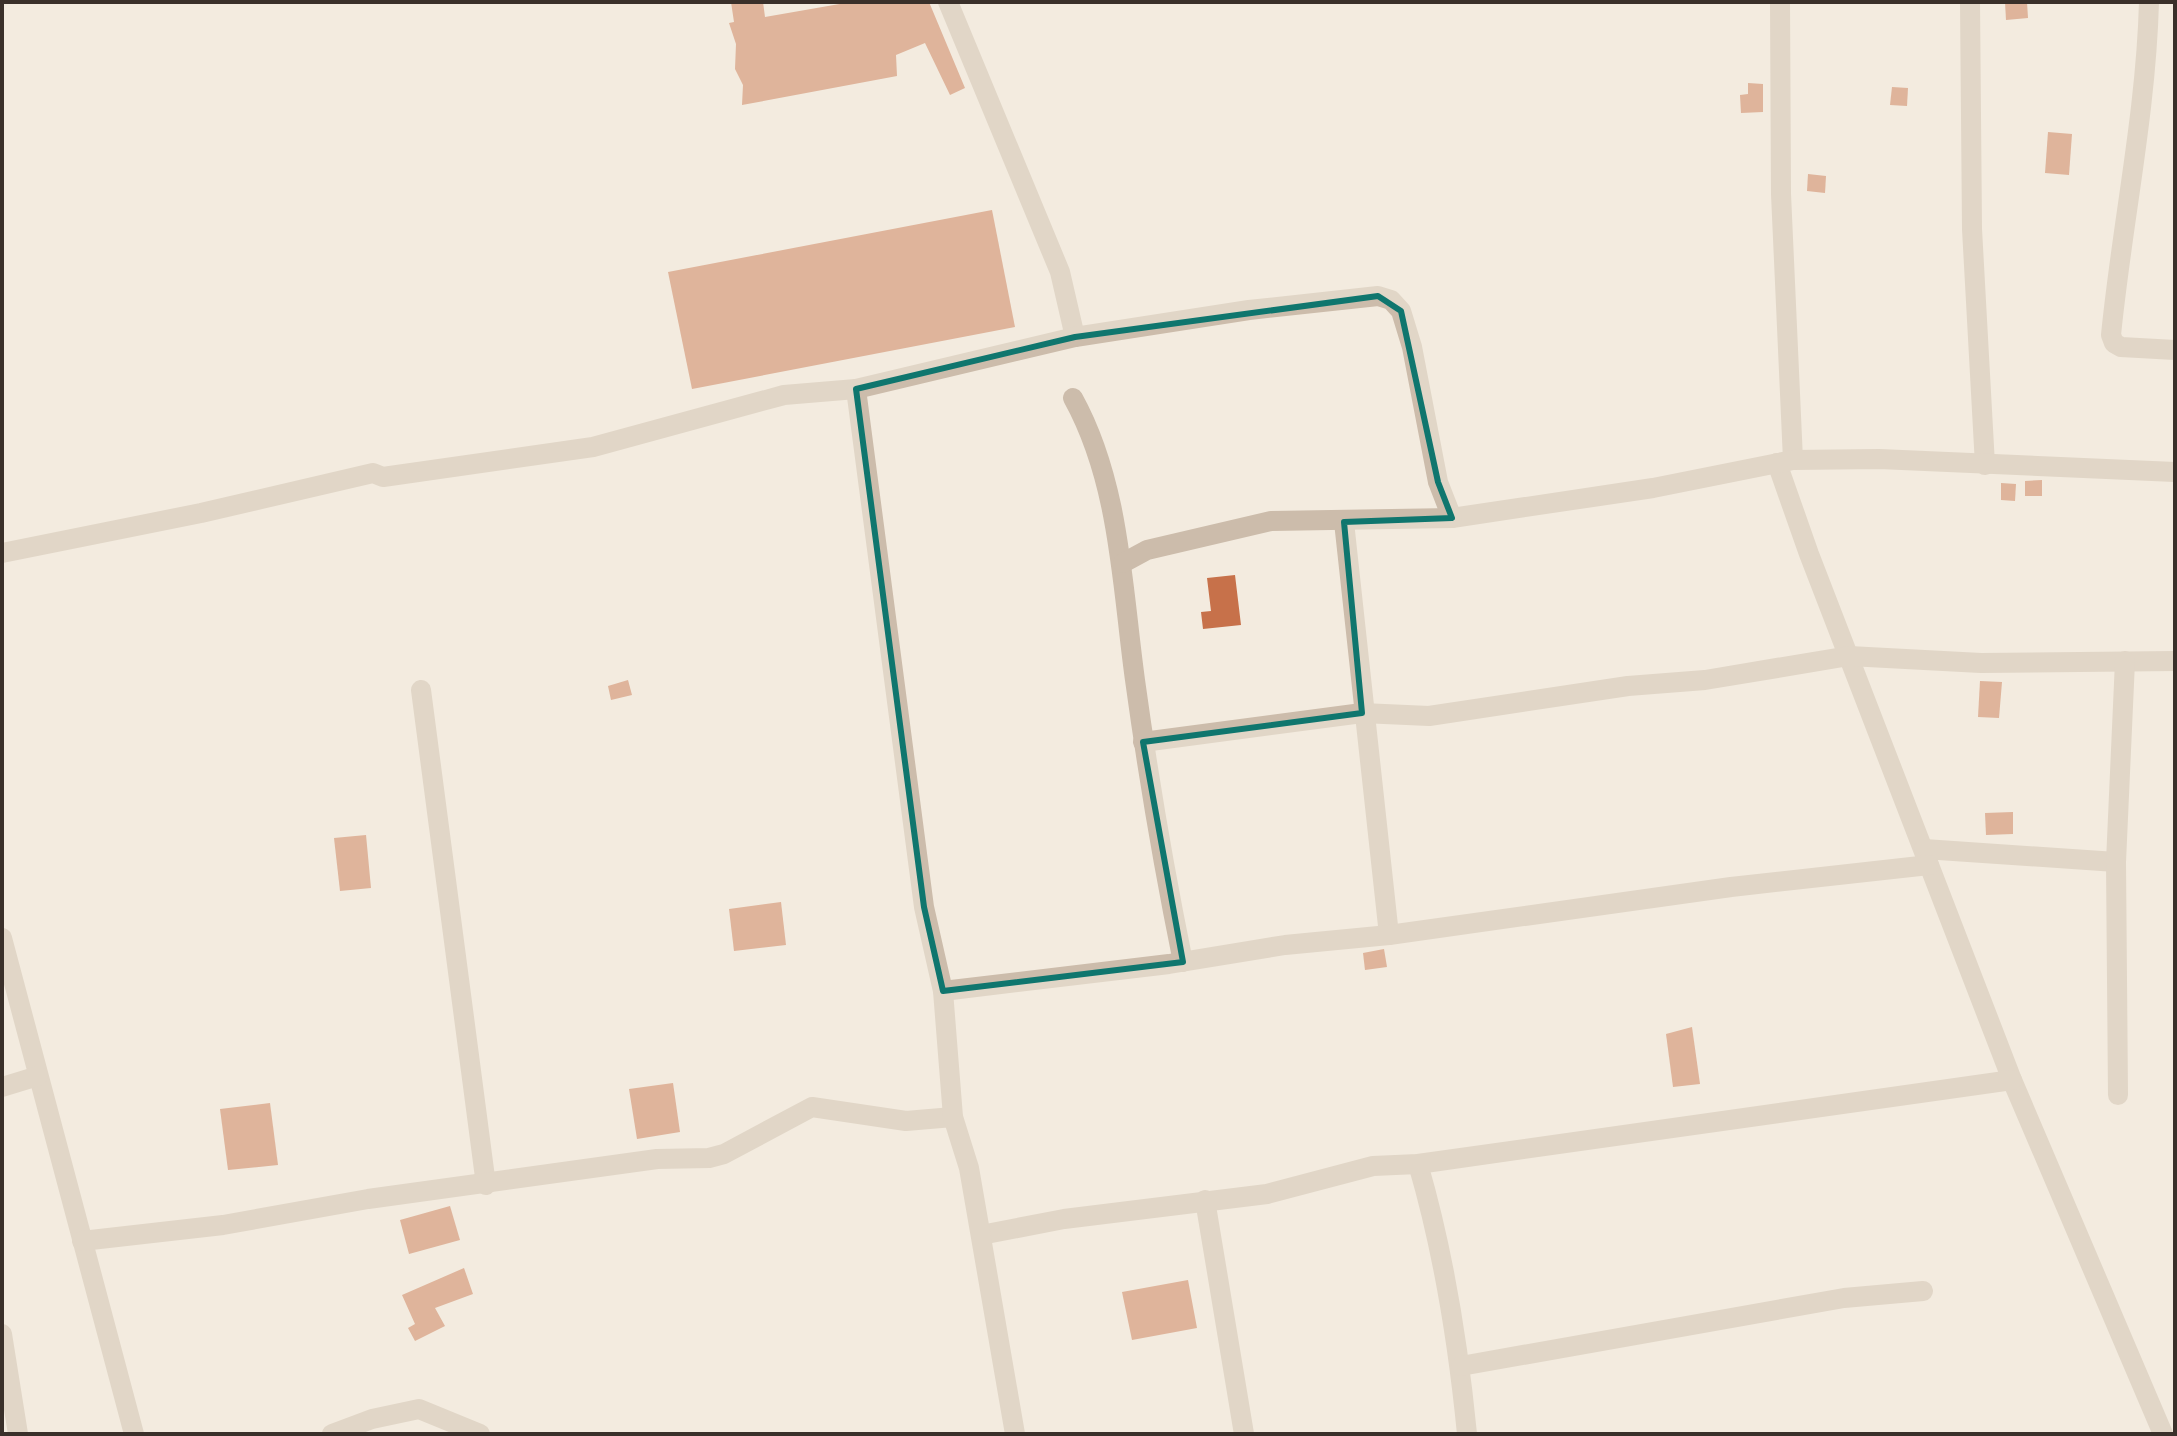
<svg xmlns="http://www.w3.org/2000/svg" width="2177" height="1436" viewBox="0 0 2177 1436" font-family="'PT Sans',sans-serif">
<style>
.building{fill:#c7714a}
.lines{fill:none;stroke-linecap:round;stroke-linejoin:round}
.minor{stroke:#ccbcab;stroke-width:20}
.marked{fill:none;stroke:#0f766e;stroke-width:6;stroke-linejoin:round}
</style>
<rect width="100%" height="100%" fill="#f3ebdf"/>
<g class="building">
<path d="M731,2H763L765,17L851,2H929L965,88L950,95L925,43L896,55L897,76L742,105L743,85L735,69L736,44L729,23L734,22Z"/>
<path d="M2005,2H2027L2028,18L2006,20Z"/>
<path d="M1748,83L1763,84V112L1741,113L1740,95L1748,94Z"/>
<path d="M1892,87L1908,88L1907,106L1890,105Z"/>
<path d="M2048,132L2072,134L2069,175L2045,173Z"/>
<path d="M1808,174L1826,176L1825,193L1807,191Z"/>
<path d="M992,210L1015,327L692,389L668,272Z"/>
<path d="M2042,480V496H2025V481Z"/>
<path d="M2001,483L2016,484L2015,501L2001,500Z"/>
<path d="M1235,575L1241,625L1203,629L1201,612L1211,611L1207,578Z"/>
<path d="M628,680L632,695L611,700L608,686Z"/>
<path d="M1980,681L2002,682L1999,718L1978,717Z"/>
<path d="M2013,812V834L1986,835L1985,813Z"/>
<path d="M366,835L371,888L340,891L334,838Z"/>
<path d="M781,902L786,945L734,951L729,909Z"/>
<path d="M1384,949L1387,967L1365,970L1363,953Z"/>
<path d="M1692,1027L1700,1084L1673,1087L1666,1034Z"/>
<path d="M673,1083L680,1132L637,1139L629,1089Z"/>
<path d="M270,1103L278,1165L228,1170L220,1109Z"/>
<path d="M450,1206L460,1240L409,1254L400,1220Z"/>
<path d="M464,1268L473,1294L435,1308L445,1326L415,1341L408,1328L415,1324L402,1295Z"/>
<path d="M1188,1280L1197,1328L1132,1340L1122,1292Z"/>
</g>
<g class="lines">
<g class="minor">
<path d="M948,2L1060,272L1075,337"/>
<path d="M1780,2L1781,194L1793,460"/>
<path d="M1970,2L1972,229L1985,465"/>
<path d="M2149,2C2146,114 2122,224 2111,335L2114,343L2121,347L2175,350"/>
<path d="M1073,398C1120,483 1122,586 1135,680C1148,775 1164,869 1183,962"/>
<path d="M1777,463L1809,554L2012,1080L2163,1434"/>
<path d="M1344,522L1389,935"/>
<path d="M2,553L201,513L373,473L383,477L593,447L784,395L856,389"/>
<path d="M1123,563L1147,550L1271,521L1452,518L1653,488L1793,460L1879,459L2175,472"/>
<path d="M421,690L486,1185"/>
<path d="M1143,742L1362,713L1429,716L1628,686L1705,680L1849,656L1981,663L2175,661"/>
<path d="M1924,849L2116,862"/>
<path d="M2,938L134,1434"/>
<path d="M943,991L1169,964L1285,945L1389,935L1731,887L1929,865"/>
<path d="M2,1087L38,1076"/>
<path d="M2118,1095L2116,862L2125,661"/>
<path d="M1418,1164C1444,1253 1458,1342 1467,1434"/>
<path d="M1205,1200L1244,1434"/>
<path d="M981,1235L1064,1219L1267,1194L1373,1166L1418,1164L2012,1080"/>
<path d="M82,1241L223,1225L368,1199L657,1159L709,1158L724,1154L812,1107L906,1121L953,1117"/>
<path d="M2,1334L18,1434"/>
<path d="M1461,1366L1844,1298L1923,1291"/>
<path d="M332,1434L372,1419L419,1409L480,1434"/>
<path d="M1015,1434L969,1168L953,1117L943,991L924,907L856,389L1075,337L1249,310L1378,296L1391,300L1401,311L1412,347L1438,482L1452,518"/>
</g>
</g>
<path d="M0 0H2177V1436H0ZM1378,296L1401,311L1438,482L1452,518L1344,522L1362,713L1143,742L1183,962L943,991L924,907L856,389L1075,337Z" fill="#f3ebdf" fill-opacity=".55" fill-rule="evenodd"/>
<path class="marked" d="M1378,296L1401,311L1438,482L1452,518L1344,522L1362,713L1143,742L1183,962L943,991L924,907L856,389L1075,337Z"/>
<rect width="2177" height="1436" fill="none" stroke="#3a302a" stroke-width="8"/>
</svg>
